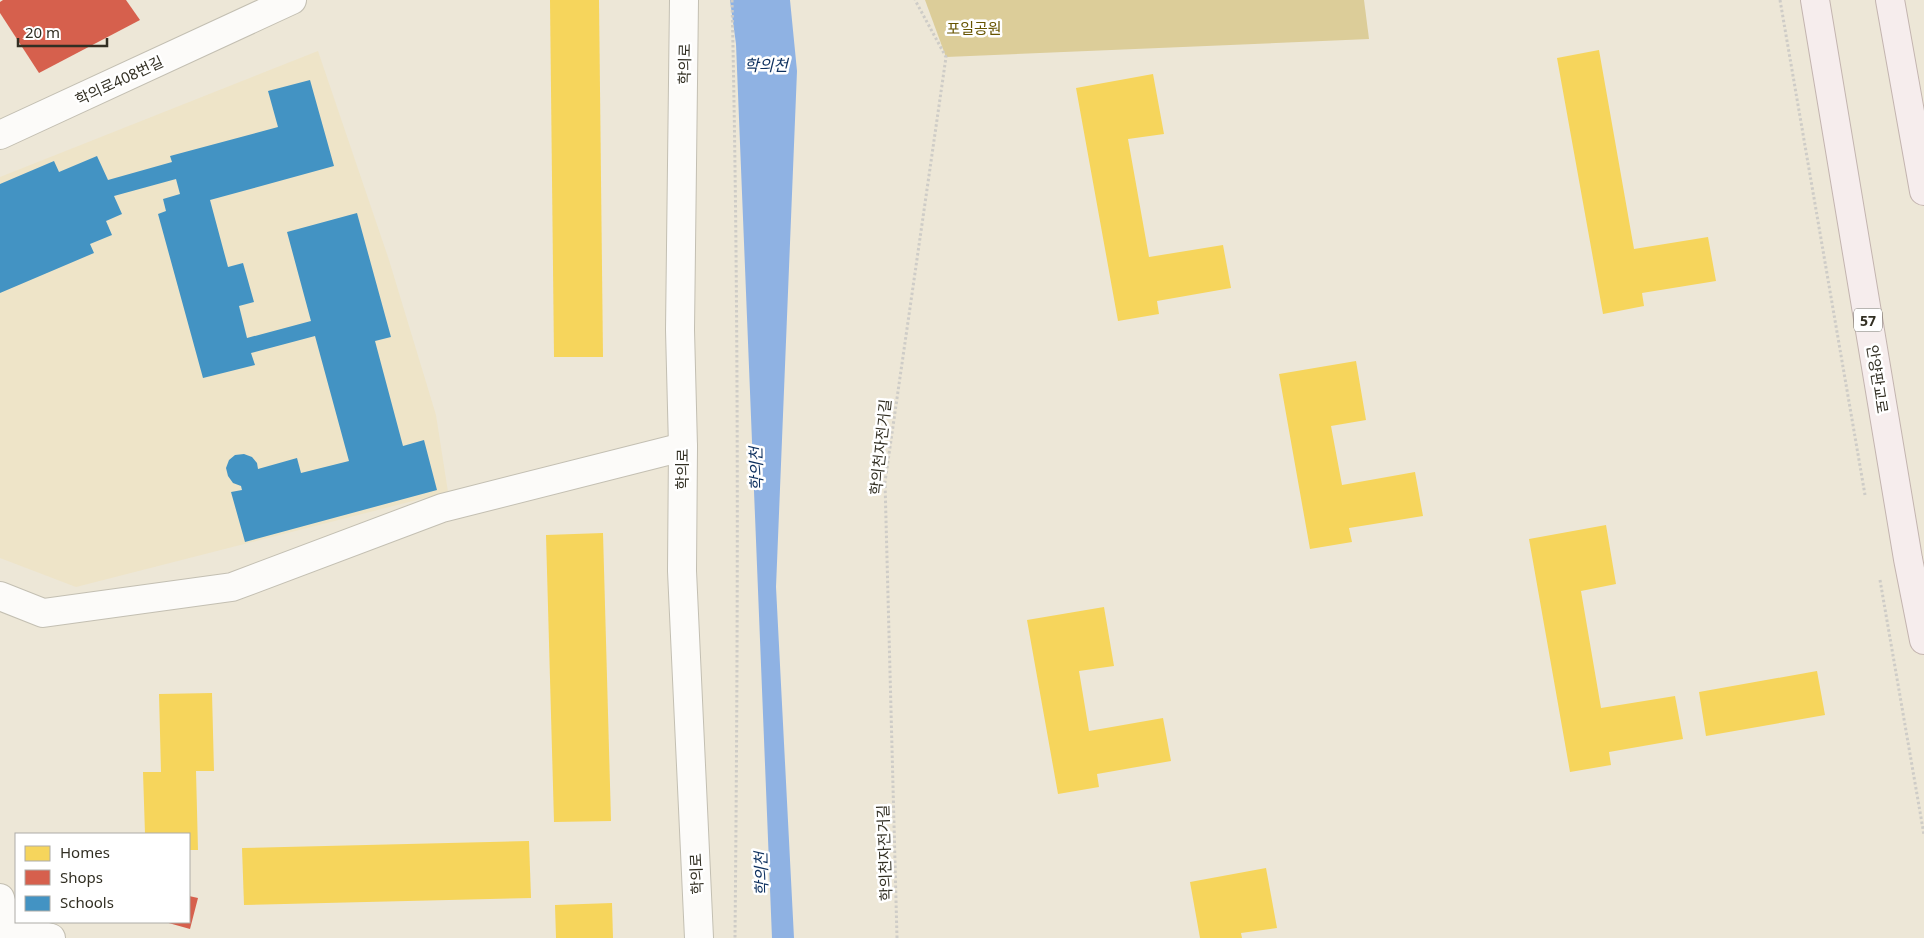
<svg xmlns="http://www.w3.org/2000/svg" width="1924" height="938" viewBox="0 0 1924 938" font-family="'Noto Sans','Noto Sans KR',sans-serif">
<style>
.built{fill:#eee4c8}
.green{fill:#dccd99}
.water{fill:#8fb2e3}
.homes{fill:#f6d55c}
.shops{fill:#d6604d}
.schools{fill:#4393c3}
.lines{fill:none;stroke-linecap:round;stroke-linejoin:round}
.street-casing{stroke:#c3bfb2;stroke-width:30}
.secondary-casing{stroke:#c3bfb2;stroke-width:30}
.primary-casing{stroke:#c3b4af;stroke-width:30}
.path{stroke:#ceccc7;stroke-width:3;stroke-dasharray:2.5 2.5;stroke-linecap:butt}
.street{stroke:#fcfbf9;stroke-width:28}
.secondary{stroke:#fcfbf9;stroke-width:28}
.primary{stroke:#f6eded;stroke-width:28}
.labels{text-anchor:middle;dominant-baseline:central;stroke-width:5;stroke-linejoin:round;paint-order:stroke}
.shield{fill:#fff;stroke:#706d65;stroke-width:1}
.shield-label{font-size:14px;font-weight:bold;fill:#322f23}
.park-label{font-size:15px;fill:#675400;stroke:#fff}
.street-label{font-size:15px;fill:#322f23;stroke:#fff}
.water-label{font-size:16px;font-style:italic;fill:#0d305f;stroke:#fff}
</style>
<rect width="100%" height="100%" fill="#ede7d7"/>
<path class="built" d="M318,51L389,260L436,415L448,492L76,587L0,558V177Z"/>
<path class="green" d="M925,0H1364L1369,39L946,57Z"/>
<path class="water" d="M730,0H790L797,71L776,587L794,938H772L736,44Z"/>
<g class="homes">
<path d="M550,0H599L603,357H554Z"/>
<path d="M1599,50L1634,249L1708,237L1716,281L1642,293L1644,306L1603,314L1557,58Z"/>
<path d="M1153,74L1164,134L1128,139L1149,257L1223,245L1231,288L1157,301L1159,314L1118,321L1076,88Z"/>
<path d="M1356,361L1366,420L1331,426L1342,485L1415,472L1423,516L1349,528L1352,542L1310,549L1279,374Z"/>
<path d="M1606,525L1616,584L1581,591L1601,708L1675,696L1683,739L1609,752L1611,765L1570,772L1529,539Z"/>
<path d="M603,533L611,821L554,822L546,535Z"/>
<path d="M1104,607L1114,666L1079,671L1089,731L1163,718L1171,761L1097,774L1099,787L1058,794L1027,620Z"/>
<path d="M1817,671L1825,715L1706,736L1699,692Z"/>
<path d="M212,693L214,771H196L198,850H189V834H145L143,772H161L159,694Z"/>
<path d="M529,841L531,898L244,905L242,848Z"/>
<path d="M1266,868L1277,928L1241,933L1242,938H1200L1190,882Z"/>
<path d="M612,903L613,938H556L555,905Z"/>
</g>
<g class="shops">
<path d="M3,0H126L140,20L39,73L0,13V2Z"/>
<path d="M189,896L198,898L190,929L165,922H189Z"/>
</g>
<path class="schools" d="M310,80L334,166L210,200L228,267L243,263L254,302L239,306L247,338L311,321L287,232L357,213L391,337L375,341L403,446L424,440L437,490L245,542L231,492L242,490L241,486L233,483L228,476L226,468L229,460L235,455L244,454L252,457L257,463L258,469L297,458L301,473L349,461L315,336L251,353L255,365L203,378L158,214L166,211L163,199L180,194L176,179L114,196L122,214L106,221L112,235L90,244L94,253L0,293V184L54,161L59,172L97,156L108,180L172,162L170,156L278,127L268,91Z"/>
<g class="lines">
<defs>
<g id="street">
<path d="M0,135L292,0"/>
<path d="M0,596L43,613L232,587L442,508L683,447"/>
<path d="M0,926L51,938"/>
</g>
<g id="secondary">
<path d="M684,0L680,330L683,447L682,571L699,938"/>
<path d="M0,898L12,938"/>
</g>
<g id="primary">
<path d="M1815,0L1908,559L1924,640"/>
<path d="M1890,0L1924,191"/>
</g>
</defs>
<use href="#street" class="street-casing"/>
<use href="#secondary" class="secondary-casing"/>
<use href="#primary" class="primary-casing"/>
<g class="path">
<path d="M732,0C739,313 738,625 735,938"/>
<path d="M1780,0L1865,495"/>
<path d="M1880,580L1924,835"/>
<path d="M897,938L885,482L946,57L915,0"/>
</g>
<use href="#street" class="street"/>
<use href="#secondary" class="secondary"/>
<use href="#primary" class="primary"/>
</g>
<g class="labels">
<rect class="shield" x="1854" y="308.5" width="28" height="23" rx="4"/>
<g class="shield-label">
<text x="1868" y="320">57</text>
</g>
<g class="park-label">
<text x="974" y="28">포일공원</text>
</g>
<g class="street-label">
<text transform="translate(684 64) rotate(-89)">학의로</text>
<text transform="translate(119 80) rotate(-25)">학의로408번길</text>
<text transform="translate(1878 379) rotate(81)">안양판교로</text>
<text transform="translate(880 447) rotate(-84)">학의천자전거길</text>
<text transform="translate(682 469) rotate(-90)">학의로</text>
<text transform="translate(884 853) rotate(-92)">학의천자전거길</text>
<text transform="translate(696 874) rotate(-93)">학의로</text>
</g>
<g class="water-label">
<text x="766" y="65">학의천</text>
<text transform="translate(756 469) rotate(-91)">학의천</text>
<text transform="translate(761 874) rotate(-91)">학의천</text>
</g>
</g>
<rect x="15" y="833" width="175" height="90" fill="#ffffff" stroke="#adaca7"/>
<rect x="25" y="846" width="25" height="15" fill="#f6d55c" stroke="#adaca7"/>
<text x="60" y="858" font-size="15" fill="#322f23">Homes</text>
<rect x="25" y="870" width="25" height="15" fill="#d6604d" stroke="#adaca7"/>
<text x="60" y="883" font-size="15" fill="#322f23">Shops</text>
<rect x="25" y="896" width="25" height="15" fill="#4393c3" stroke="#adaca7"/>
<text x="60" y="908" font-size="15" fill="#322f23">Schools</text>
<path d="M18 38v8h89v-8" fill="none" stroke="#322f23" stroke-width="2.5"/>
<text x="25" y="38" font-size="15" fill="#322f23" stroke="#ffffff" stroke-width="4" paint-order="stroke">20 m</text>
</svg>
